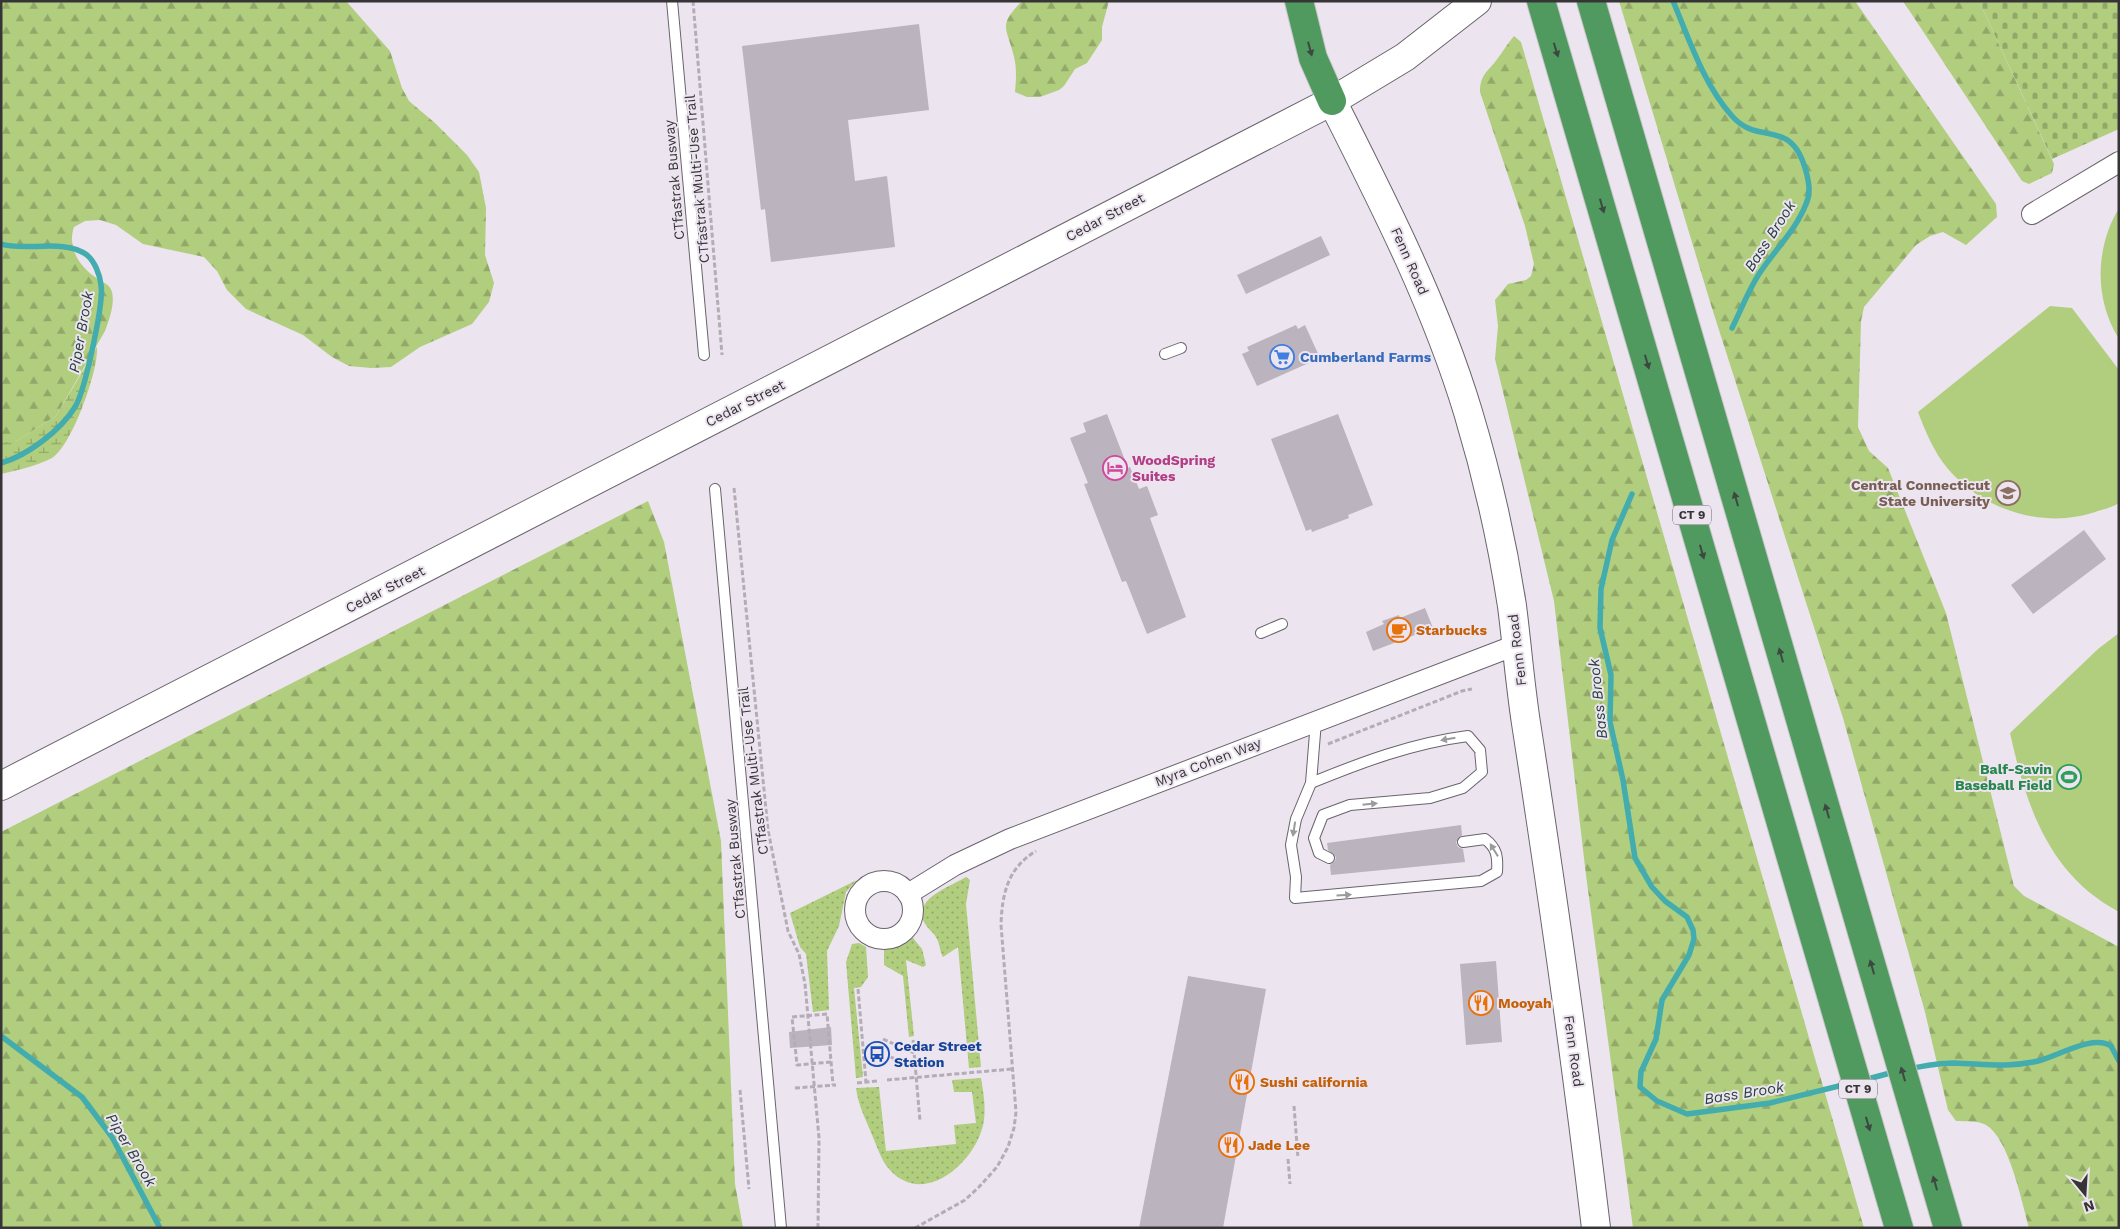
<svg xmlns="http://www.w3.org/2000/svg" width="2120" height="1229" viewBox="0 0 2120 1229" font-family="'Work Sans',sans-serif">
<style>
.grass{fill:url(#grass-dots)}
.forest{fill:url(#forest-firs)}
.wetland{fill:url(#wetland-marsh)}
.cemetery{fill:url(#cemetery-stones)}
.park{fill:#b1ce7e}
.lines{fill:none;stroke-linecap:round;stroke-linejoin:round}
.stream{stroke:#42acaf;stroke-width:5.5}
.building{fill:#bbb3bd}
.lane-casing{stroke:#6a636c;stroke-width:12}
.street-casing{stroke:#6a636c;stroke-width:22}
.secondary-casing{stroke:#6a636c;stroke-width:30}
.highway-casing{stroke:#c7c6c7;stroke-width:30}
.path{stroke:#b4adb6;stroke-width:3;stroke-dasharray:5 2.5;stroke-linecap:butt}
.lane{stroke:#fff;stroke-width:10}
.street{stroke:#fff;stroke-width:20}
.secondary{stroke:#fff;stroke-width:28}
.highway{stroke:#509a5f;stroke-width:28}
.oneway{fill:#3c4840}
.oneway2{fill:#9b9a9c}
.labels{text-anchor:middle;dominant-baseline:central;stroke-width:4;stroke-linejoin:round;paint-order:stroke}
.shield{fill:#ece4ef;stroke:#6d696f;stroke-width:1}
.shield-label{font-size:12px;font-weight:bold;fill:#373438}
.street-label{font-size:14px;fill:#373438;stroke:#ece4ef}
.shop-label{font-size:14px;font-weight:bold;fill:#366cbe;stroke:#ece4ef;text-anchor:start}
.hotel-label{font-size:14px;font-weight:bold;fill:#b23c85;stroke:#ece4ef;text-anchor:start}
.education-label{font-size:14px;font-weight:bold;fill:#785e54;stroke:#ece4ef;text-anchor:end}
.food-label{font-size:14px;font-weight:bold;fill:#c56008;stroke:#ece4ef;text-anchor:start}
.leisure-label{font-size:14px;font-weight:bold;fill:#27864d;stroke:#ece4ef;text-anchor:end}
.transit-label{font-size:14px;font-weight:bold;fill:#164399;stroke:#ece4ef;text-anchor:start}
.water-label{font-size:15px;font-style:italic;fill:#274040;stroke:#ece4ef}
</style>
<defs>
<pattern id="grass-dots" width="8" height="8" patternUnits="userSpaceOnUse" patternTransform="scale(1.25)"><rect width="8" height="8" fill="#b1ce7e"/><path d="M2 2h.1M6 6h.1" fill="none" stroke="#91a868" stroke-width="1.8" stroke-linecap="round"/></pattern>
<pattern id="forest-firs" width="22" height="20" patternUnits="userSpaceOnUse" patternTransform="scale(1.25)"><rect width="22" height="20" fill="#b1ce7e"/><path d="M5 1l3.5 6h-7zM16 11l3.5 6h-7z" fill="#91a868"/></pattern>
<pattern id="wetland-marsh" width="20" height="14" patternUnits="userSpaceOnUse" patternTransform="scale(1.25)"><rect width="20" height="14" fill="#b1ce7e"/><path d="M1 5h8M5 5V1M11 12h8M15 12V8" fill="none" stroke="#91a868"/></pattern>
<pattern id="cemetery-stones" width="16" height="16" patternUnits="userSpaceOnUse" patternTransform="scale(1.25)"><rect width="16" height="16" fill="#b1ce7e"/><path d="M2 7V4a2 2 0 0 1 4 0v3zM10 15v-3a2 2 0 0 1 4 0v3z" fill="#91a868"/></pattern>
</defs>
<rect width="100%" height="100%" fill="#ece4ef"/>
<g class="grass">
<path d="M966,877L970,880L966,904L981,1067L969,1068L958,947L943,957C940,952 940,945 937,939C934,932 926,928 923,920C915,898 951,886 966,877Z"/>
<path d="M857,880L846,892L839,926L827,951L829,1010L813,1012L806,954L800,947L790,913Z"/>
<path d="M909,938H913L922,949L926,965L923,967L906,960L914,1036L909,1037L903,976L884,965V949L896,945Z"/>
<path d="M859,943L866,947L868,977L861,987L854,988L863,1077L856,1078L846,962L852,944Z"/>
<path d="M981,1078C983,1091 986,1106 984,1120C979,1159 925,1210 889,1169C881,1160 877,1146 872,1135C866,1120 858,1105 856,1088L879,1087L886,1151L956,1144L954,1125L976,1123L972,1092H954L952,1080Z"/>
</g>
<g class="forest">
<path d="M1,1H346L390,51L402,88L409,101L435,123L467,155L479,172L486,208L485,255L494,283L489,302L472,324L420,347L391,367L371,368L349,366L332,357L303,335L246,309L227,290L217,271L204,257L143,244L116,225L100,220L85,221L74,227C67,247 79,266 95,277C102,282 110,284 112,292C115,304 109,320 105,331L56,416L15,442H1Z"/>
<path d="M1022,1H1109L1102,27V40L1087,63L1075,69L1064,86L1059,90L1040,97H1027L1015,92C1016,81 1017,68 1014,57C1007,27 997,27 1022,1Z"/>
<path d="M1619,1H1855L1996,204L1997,217L1966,245L1943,232L1930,236L1916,245L1864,307L1861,321L1858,427L1869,451L1888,468L1946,613L2014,886L2024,896L2119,947V1228H2029C2022,1203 2009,1138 1986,1125C1978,1120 1965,1122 1956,1121L1948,1110L1925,1012L1843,718L1711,305Z"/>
<path d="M1903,1H1979L2054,164L2052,173L2029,184L2022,181Z"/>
<path d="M1514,36L1521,42L1864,1228H1633L1586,875L1554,601L1495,359L1498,326L1495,300L1508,284L1526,280L1531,276L1534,264L1525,226L1480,92C1480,76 1486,73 1495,62C1502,53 1507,44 1514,36Z"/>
<path d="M648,501L664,542L721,841L735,1184L743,1228H1V832Z"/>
</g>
<path class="wetland" d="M97,347C99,369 72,446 52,458C37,466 18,470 1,474V442H15L56,416Z"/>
<path class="cemetery" d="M1979,1H2119V129L2052,159Z"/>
<g class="park">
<path d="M2119,208V339C2094,299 2095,248 2119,208Z"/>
<path d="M2050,306L2072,308L2119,370V503C2113,507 2105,509 2098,511C2046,530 1984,511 1948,469C1934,452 1926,433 1918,412Z"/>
<path d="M2119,633V912C2049,875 2026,806 2010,733L2098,649Z"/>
</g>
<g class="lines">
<g class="stream">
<path d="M1673,1C1689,39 1704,85 1732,116C1759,147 1791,116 1806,171C1809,183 1811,193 1806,204C1796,230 1774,251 1759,274C1748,291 1741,310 1732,328"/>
<path d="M1,244C25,252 64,238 87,255C95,262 100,275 101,285C104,303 85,391 75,407C61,430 27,456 1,463"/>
<path d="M1632,494L1612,540L1601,589L1600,628L1611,675L1610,722L1623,780L1635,858L1652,887L1665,901L1687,917L1693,930L1694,939L1689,955L1662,1000L1656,1039L1641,1072L1640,1087L1657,1101L1687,1114L1770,1103L1851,1083"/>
<path d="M1,1036L82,1097L112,1137L160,1228"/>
<path d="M1908,1069C1923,1066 1938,1063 1954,1063C1986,1064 2006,1068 2038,1061C2058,1056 2093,1034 2111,1046L2119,1061"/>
<path d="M1864,1080L1894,1072"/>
</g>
</g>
<g class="building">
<path d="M919,24L929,110L848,120L855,181L887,176L895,247L771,262L765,209L761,210L742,46Z"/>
<path d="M1321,236L1330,255L1246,294L1237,275Z"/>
<path d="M1296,325L1298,329L1305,325L1320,358L1257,386L1242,354L1249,351L1247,347Z"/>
<path d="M1107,414L1128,468L1130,467L1139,489L1147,486L1158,515L1150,518L1186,617L1147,634L1126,581L1122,582L1084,484L1088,483L1070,438L1086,432L1083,423Z"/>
<path d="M1338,414L1373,505L1348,515L1349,518L1312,532L1311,529L1306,531L1271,439Z"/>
<path d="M2084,530L2106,559L2033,614L2011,585Z"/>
<path d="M1425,608L1433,628L1373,651L1366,632L1384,624L1382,621L1399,615L1400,618Z"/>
<path d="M1461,825L1462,835L1456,842L1458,847L1463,849L1465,862L1331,875L1330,865L1335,861L1336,857L1328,850L1327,843Z"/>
<path d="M1496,961L1502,1042L1466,1045L1460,964Z"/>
<path d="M1188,976L1266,989L1223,1228H1139Z"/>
<path d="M831,1027L832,1045L790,1048L789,1032Z"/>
</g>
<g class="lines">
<defs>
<g id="lane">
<path d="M672,1L704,355"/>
<path d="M1165,354L1181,348"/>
<path d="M715,489L781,1228"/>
<path d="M1261,633L1282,624"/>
<path d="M1316,721L1311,783L1296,819L1291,845L1296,877L1295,898L1481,881L1497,872C1498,857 1497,848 1485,839L1463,842"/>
<path d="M1311,783C1362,762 1413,743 1468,736L1480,750L1482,772L1463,788L1430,798L1350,805L1323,815L1314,838L1319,853L1329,858"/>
</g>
<g id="street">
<path d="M2032,214L2119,162"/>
<circle cx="884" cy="910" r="29"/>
<path d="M908,894L955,865L1010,839L1516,645"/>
</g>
<g id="secondary">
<path d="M1332,101C1383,202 1435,303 1468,412C1487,475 1502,541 1512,606C1517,645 1520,684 1526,723C1552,891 1576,1059 1596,1228"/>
<path d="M1,786L1332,101L1405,57L1477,1"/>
</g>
<g id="highway">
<path d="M1299,1L1313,58L1332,101"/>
<path d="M1541,1L1899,1228"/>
<path d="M1591,1L1948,1228"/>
</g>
</defs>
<use href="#lane" class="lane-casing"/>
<use href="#street" class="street-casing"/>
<use href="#secondary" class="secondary-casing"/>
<use href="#highway" class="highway-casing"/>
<g class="path">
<path d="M693,1L722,355"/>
<path d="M734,488L768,830L788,931L799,954L805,984L819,1138L818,1228"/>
<path d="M1328,744L1462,691L1472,689"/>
<path d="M858,989L866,1082"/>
<path d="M883,1039L914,1053"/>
<path d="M913,1040L920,1121"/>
<path d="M884,1054L915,1068"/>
<path d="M831,1062L797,1065L792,1017L827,1014L833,1085"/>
<path d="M887,1080L1012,1069"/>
<path d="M857,1083L877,1081"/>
<path d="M795,1088L836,1085"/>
<path d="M740,1090L749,1189"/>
<path d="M1294,1106L1298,1158"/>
<path d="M1288,1159L1290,1184"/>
<path d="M915,1228L965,1200L979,1187L997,1167L1008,1147L1014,1128L1016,1112L1001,925C1002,893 1008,868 1036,851"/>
</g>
<use href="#lane" class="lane"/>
<use href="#street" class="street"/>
<use href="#secondary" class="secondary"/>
<use href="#highway" class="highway"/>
</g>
<defs><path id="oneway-solid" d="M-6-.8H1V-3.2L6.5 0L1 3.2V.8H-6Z" transform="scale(1.25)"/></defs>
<g class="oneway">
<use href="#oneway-solid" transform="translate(1310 49) rotate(75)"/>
<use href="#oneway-solid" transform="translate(1556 50) rotate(73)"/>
<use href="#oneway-solid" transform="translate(1602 206) rotate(74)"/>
<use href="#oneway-solid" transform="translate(1647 362) rotate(74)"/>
<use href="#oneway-solid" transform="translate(1736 499) rotate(-106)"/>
<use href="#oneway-solid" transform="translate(1702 552) rotate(74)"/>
<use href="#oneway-solid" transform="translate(1781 655) rotate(-106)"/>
<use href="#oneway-solid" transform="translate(1827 811) rotate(-106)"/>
<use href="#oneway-solid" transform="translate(1872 967) rotate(-106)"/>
<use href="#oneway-solid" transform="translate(1903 1074) rotate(-106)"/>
<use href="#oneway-solid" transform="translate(1868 1124) rotate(74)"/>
<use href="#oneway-solid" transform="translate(1935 1183) rotate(-106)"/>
</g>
<g class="oneway2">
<use href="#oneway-solid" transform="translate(1448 739) rotate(170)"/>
<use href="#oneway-solid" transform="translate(1370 804) rotate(-6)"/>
<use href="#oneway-solid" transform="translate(1294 829) rotate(99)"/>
<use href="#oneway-solid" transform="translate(1494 850) rotate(-122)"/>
<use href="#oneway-solid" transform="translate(1344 895) rotate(-4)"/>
</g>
<defs>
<symbol id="supermarket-ring" viewBox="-11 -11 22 22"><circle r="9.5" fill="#ece4ef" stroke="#3f7fe0" stroke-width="1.5"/><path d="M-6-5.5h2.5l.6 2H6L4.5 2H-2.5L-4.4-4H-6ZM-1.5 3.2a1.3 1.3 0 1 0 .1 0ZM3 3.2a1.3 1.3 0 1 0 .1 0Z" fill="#3f7fe0"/></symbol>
<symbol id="hotel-ring" viewBox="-11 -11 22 22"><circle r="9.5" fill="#ece4ef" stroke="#d1479c" stroke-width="1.5"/><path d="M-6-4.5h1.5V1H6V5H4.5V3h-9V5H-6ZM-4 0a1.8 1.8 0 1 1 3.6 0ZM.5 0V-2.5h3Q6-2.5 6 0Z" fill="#d1479c"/></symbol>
<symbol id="university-ring" viewBox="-11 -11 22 22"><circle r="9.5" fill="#ece4ef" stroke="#8d6e63" stroke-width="1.5"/><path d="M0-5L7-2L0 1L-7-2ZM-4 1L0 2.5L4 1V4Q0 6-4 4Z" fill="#8d6e63"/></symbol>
<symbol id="cafe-ring" viewBox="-11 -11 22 22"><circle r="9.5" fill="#ece4ef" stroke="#e8710a" stroke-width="1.5"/><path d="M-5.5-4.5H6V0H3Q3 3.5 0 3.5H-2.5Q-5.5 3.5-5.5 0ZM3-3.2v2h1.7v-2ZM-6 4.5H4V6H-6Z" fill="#e8710a"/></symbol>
<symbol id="stadium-ring" viewBox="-11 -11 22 22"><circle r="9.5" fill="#ece4ef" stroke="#2e9e5b" stroke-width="1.5"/><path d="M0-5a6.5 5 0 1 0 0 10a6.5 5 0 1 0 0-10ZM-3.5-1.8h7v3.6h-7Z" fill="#2e9e5b"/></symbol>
<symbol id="restaurant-ring" viewBox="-11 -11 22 22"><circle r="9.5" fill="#ece4ef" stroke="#e8710a" stroke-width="1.5"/><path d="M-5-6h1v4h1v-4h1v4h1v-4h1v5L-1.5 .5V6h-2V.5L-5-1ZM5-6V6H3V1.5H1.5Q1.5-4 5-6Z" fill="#e8710a"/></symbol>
<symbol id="bus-ring" viewBox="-11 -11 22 22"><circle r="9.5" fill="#ece4ef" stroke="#1a4fb4" stroke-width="1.5"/><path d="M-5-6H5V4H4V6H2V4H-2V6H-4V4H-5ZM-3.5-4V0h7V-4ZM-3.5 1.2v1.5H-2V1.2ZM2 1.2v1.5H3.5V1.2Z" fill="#1a4fb4"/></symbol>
</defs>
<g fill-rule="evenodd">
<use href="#supermarket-ring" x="1268" y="343" width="28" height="28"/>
<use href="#hotel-ring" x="1101" y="454" width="28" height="28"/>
<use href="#university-ring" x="1994" y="479" width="28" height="28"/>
<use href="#cafe-ring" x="1385" y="616" width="28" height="28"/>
<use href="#stadium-ring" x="2055" y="763" width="28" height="28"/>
<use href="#restaurant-ring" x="1467" y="989" width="28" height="28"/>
<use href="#bus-ring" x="863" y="1040" width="28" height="28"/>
<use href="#restaurant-ring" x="1228" y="1068" width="28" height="28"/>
<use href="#restaurant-ring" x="1217" y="1131" width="28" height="28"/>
</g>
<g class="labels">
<g class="shield">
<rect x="1673" y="505.5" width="38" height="19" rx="4"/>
<rect x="1839" y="1079.5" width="38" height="19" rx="4"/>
</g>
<g class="shield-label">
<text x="1692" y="515">CT 9</text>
<text x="1858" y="1089">CT 9</text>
</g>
<g class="street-label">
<text transform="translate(697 179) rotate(-95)">CTfastrak Multi-Use Trail</text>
<text transform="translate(674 180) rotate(-95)">CTfastrak Busway</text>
<text transform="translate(1105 217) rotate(-28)">Cedar Street</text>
<text transform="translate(1410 261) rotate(66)">Fenn Road</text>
<text transform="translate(745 403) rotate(-27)">Cedar Street</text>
<text transform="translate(385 589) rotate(-27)">Cedar Street</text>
<text transform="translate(1517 650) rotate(-97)">Fenn Road</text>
<text transform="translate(1208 762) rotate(-21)">Myra Cohen Way</text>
<text transform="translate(753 771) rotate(-97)">CTfastrak Multi-Use Trail</text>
<text transform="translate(735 859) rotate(-95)">CTfastrak Busway</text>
<text transform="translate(1574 1051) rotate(82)">Fenn Road</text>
</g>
<g class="shop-label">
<text x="1300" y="357">Cumberland Farms</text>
</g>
<g class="hotel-label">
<text x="1132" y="460">WoodSpring<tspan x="1132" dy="16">Suites</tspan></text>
</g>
<g class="education-label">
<text x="1990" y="485">Central Connecticut<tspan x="1990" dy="16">State University</tspan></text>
</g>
<g class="food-label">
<text x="1416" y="630">Starbucks</text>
<text x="1498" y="1003">Mooyah</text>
<text x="1260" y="1082">Sushi california</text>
<text x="1248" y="1145">Jade Lee</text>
</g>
<g class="leisure-label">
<text x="2052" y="769">Balf-Savin<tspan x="2052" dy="16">Baseball Field</tspan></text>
</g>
<g class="transit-label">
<text x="894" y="1046">Cedar Street<tspan x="894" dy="16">Station</tspan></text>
</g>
<g class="water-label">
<text transform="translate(1770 236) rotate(-57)">Bass Brook</text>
<text transform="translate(81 332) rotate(-80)">Piper Brook</text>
<text transform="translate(1598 699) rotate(-96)">Bass Brook</text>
<text transform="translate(1744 1093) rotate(-9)">Bass Brook</text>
<text transform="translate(131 1150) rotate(59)">Piper Brook</text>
</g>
</g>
<rect width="2120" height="1229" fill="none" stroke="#373438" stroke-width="5"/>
<g transform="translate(2085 1194) rotate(162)" stroke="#ece4ef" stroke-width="4" paint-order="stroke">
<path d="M0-4L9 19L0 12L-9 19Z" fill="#373438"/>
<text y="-8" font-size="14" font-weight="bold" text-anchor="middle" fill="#373438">N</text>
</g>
</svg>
